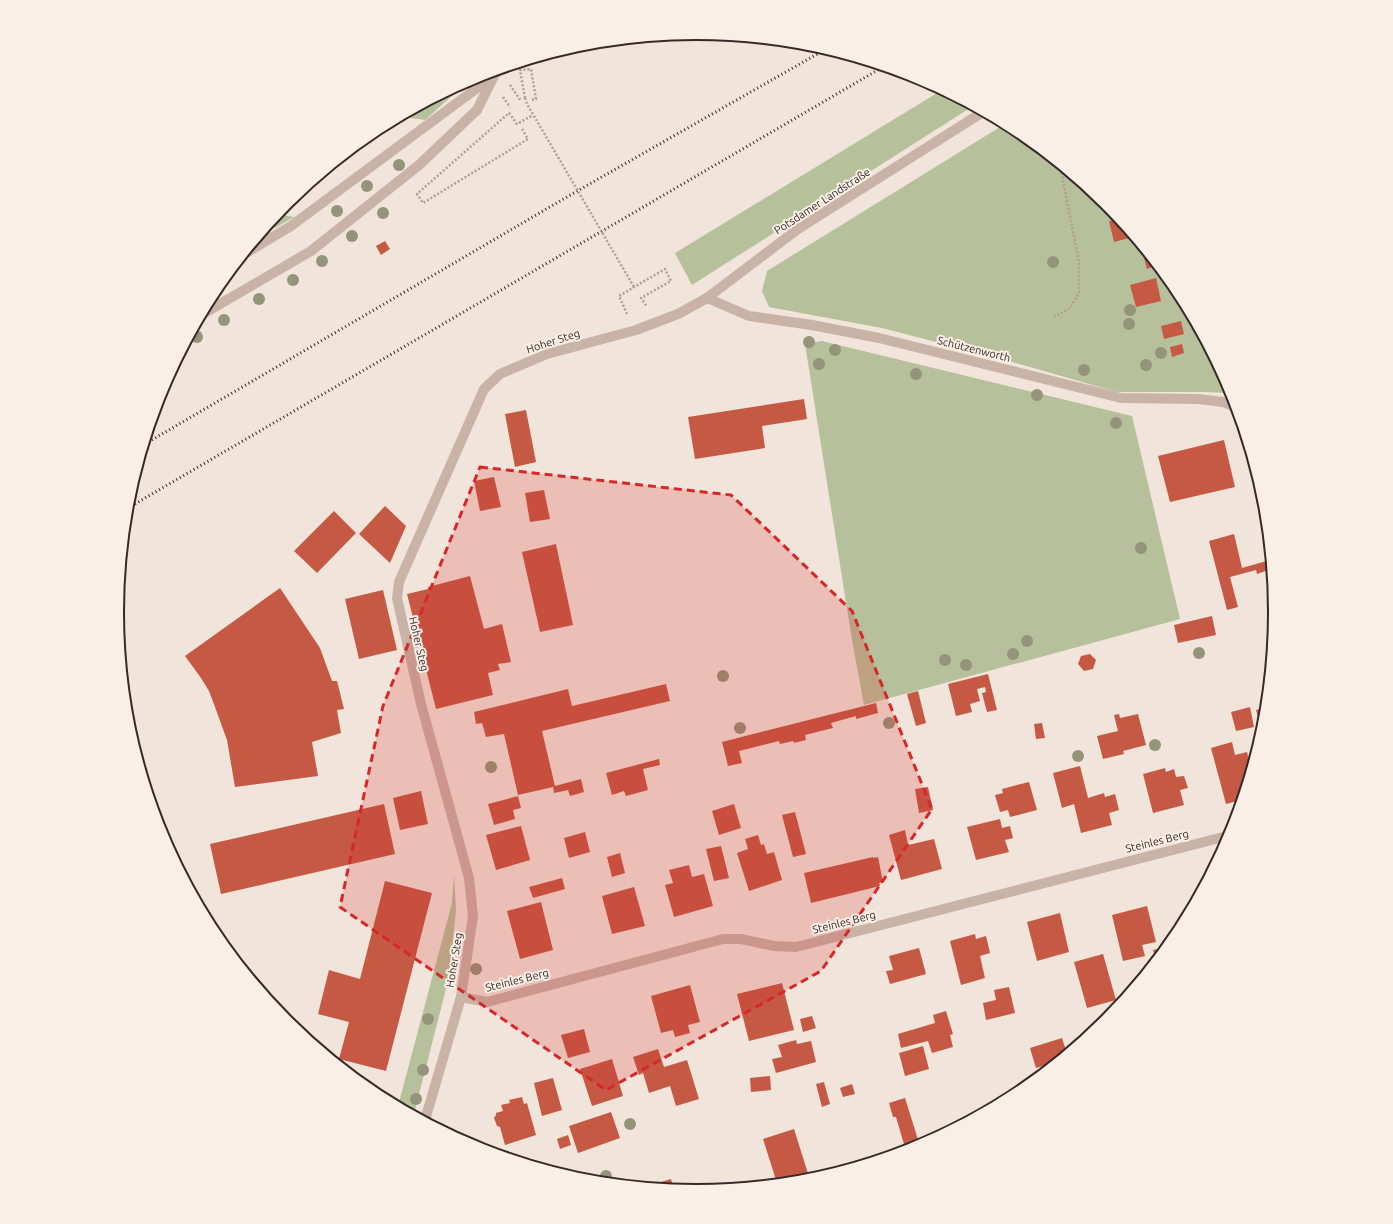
<svg xmlns="http://www.w3.org/2000/svg" width="1393" height="1224" viewBox="0 0 1393 1224" font-family="Ubuntu,sans-serif">
<style>
.green{fill:#b6c09a}
.building{fill:#c55944}
.lines{fill:none;stroke-linecap:round;stroke-linejoin:round}
.path{stroke:#b59d90;stroke-width:2.5;stroke-dasharray:2 2;stroke-linecap:butt}
.minor{stroke:#c9b3a6;stroke-width:10}
.rail{stroke:#352a27;stroke-width:3;stroke-dasharray:1 3;stroke-linecap:butt}
.path-bridge{stroke:#b59d90;stroke-width:2.5;stroke-dasharray:2 2;stroke-linecap:butt}
.tree{fill:#94947a}
.marked{fill:#d62828;fill-opacity:0.2;stroke:#d62828;stroke-width:3;stroke-dasharray:8 5;stroke-linejoin:round}
.labels{text-anchor:middle;dominant-baseline:central;stroke-width:4;stroke-linejoin:round;paint-order:stroke}
.street-label{font-size:11px;fill:#352a27;stroke:#f9efe6}
.rim{fill:none;stroke:#352a27;stroke-width:2}
</style>
<rect width="100%" height="100%" fill="#f1e4da"/>
<g class="green">
<path d="M463,84L464,85L425,120L404,117L322,174L375,130Z"/>
<path d="M942,90L973,106L692,285L675,253Z"/>
<path d="M1005,124L1018,131L1106,203L1178,291L1232,391L1233,396L1225,393L1207,392H1117L1009,361L882,328L769,307L762,291L767,271Z"/>
<path d="M280,211L282,215L294,217L275,228L272,221Z"/>
<path d="M822,341L1132,416L1180,619L864,705L852,640L805,344Z"/>
<path d="M454,875L456,910L449,977L414,1114L398,1106L452,903Z"/>
</g>
<g class="building">
<path d="M594,43L580,51L577,46L584,44Z"/>
<path d="M1090,189L1105,202L1096,205Z"/>
<path d="M1119,219L1133,237L1114,242L1109,221Z"/>
<path d="M385,241L390,249L381,255L376,246Z"/>
<path d="M1140,244L1157,265L1147,269Z"/>
<path d="M1156,278L1161,301L1136,307L1130,285Z"/>
<path d="M1181,321L1184,334L1164,339L1161,326Z"/>
<path d="M1182,344L1184,353L1172,357L1170,347Z"/>
<path d="M804,399L807,419L762,426L765,448L695,459L688,417Z"/>
<path d="M526,410L536,462L515,467L505,414Z"/>
<path d="M1224,440L1235,487L1170,502L1158,456Z"/>
<path d="M494,477L501,507L480,511L474,481Z"/>
<path d="M544,490L550,519L530,522L525,493Z"/>
<path d="M385,506L406,526L390,563L359,534Z"/>
<path d="M334,511L356,533L317,573L294,551Z"/>
<path d="M1234,534L1242,568L1270,560L1271,569L1257,574L1256,570L1230,577L1238,607L1227,610L1209,541Z"/>
<path d="M556,544L573,625L540,632L522,552Z"/>
<path d="M470,576L484,629L502,624L511,662L498,664L500,670L488,673L493,695L436,709L407,594L428,589V587Z"/>
<path d="M280,588L320,648L332,681H337L344,709L337,710L341,733L312,742L318,776L235,787L227,740L215,707L209,691L201,678L185,656Z"/>
<path d="M383,590L397,650L359,659L345,599Z"/>
<path d="M1212,616L1216,635L1178,643L1174,625Z"/>
<path d="M1090,654L1096,660L1093,669L1084,671L1078,664L1081,656Z"/>
<path d="M1267,663H1270L1269,676H1267Z"/>
<path d="M988,674L997,710L987,712L982,693L986,692L985,687L977,689L980,701L970,704L972,712L956,716L948,684Z"/>
<path d="M666,684L670,701L542,731L555,786L581,779L584,792L570,796L568,790L554,793L553,787L518,795L504,734L486,737L482,723L476,724L474,712L568,689L572,706Z"/>
<path d="M918,691L926,723L916,726L907,694Z"/>
<path d="M876,703L878,713L856,719V716L831,723L833,728L805,735L806,740L794,743L793,741L780,744L779,741L739,751L742,763L728,766L722,742Z"/>
<path d="M1250,707L1254,727L1236,731L1231,712Z"/>
<path d="M1266,708L1264,724L1260,725L1256,710Z"/>
<path d="M1119,714L1120,718L1138,714L1146,745L1123,751L1124,754L1103,759L1097,736L1118,731L1114,715Z"/>
<path d="M1042,723L1045,738L1036,739L1034,724Z"/>
<path d="M1232,742L1235,755L1247,752L1251,769L1241,800L1226,804L1211,748Z"/>
<path d="M659,759L660,765L643,769L648,790L626,796L624,791L612,795L606,773Z"/>
<path d="M1080,766L1088,798L1104,793L1105,797L1115,794L1119,810L1109,813L1112,825L1081,833L1074,804L1062,808L1053,773Z"/>
<path d="M1165,768L1166,772L1174,769L1176,777L1184,776L1188,788L1180,790L1184,805L1153,813L1143,774Z"/>
<path d="M1029,782L1037,810L1010,817L1008,810L1000,812L995,795L1003,793L1002,789Z"/>
<path d="M928,787L933,810L919,813L915,789Z"/>
<path d="M421,791L428,824L400,830L393,798Z"/>
<path d="M518,796L521,808L513,810L515,819L494,825L488,804Z"/>
<path d="M384,804L395,854L221,894L210,844Z"/>
<path d="M734,804L741,828L719,835L712,811Z"/>
<path d="M795,812L806,854L793,857L782,815Z"/>
<path d="M1000,819L1002,828L1010,826L1013,838L1005,840L1009,852L976,860L967,827Z"/>
<path d="M521,826L530,860L496,870L486,835Z"/>
<path d="M905,830L908,845L934,839L942,869L901,880L889,835Z"/>
<path d="M585,832L590,852L569,858L564,838Z"/>
<path d="M758,835L761,845L764,844L767,854L774,852L782,880L749,891L737,853L748,849L745,839Z"/>
<path d="M721,846L729,878L714,881L706,849Z"/>
<path d="M620,853L625,873L612,877L607,857Z"/>
<path d="M873,857V858L878,857L883,882L879,883L880,886L811,903L804,873Z"/>
<path d="M689,865L692,877L704,874L713,906L674,917L665,885L673,883L669,870Z"/>
<path d="M562,878L565,889L533,898L529,887Z"/>
<path d="M385,881L432,893L386,1071L339,1059L349,1022L318,1014L329,970L360,979Z"/>
<path d="M634,887L645,926L612,934L602,896Z"/>
<path d="M541,902L553,950L520,959L507,911Z"/>
<path d="M1147,906L1156,942L1142,945L1145,956L1123,961L1112,915Z"/>
<path d="M1060,913L1069,952L1037,961L1027,922Z"/>
<path d="M975,934L976,939L986,936L990,953L980,956L985,978L961,985L950,941Z"/>
<path d="M1167,947L1162,953L1156,960L1153,950Z"/>
<path d="M919,948L926,974L890,984L886,971L893,970L889,956Z"/>
<path d="M1103,954L1116,1000L1087,1008L1074,962Z"/>
<path d="M782,983L794,1030L749,1041L737,994Z"/>
<path d="M690,985L700,1022L688,1025L690,1033L675,1037L673,1030L661,1033L651,996Z"/>
<path d="M1009,987L1015,1013L986,1020L983,1003L996,1000L994,990Z"/>
<path d="M946,1011L953,1034L950,1035L953,1047L932,1053L928,1041L901,1048L898,1034L935,1023L933,1015Z"/>
<path d="M812,1016L816,1028L803,1032L800,1019Z"/>
<path d="M584,1029L590,1052L568,1058L561,1035Z"/>
<path d="M1062,1038L1067,1054L1056,1062L1036,1068L1030,1048Z"/>
<path d="M796,1040L797,1044L811,1041L816,1062L776,1073L772,1059L782,1057L778,1045Z"/>
<path d="M923,1046L929,1069L905,1076L899,1053Z"/>
<path d="M658,1049L664,1067L687,1060L699,1099L676,1106L670,1086L649,1093L643,1073L639,1075L633,1057Z"/>
<path d="M612,1059L623,1096L592,1106L580,1069Z"/>
<path d="M770,1076L771,1090L751,1092L750,1078Z"/>
<path d="M553,1078L562,1110L542,1116L534,1083Z"/>
<path d="M1033,1081L1018,1093L1016,1086Z"/>
<path d="M824,1082L830,1104L822,1107L816,1084Z"/>
<path d="M852,1084L855,1094L843,1097L840,1088Z"/>
<path d="M522,1097L524,1104L527,1103L536,1135L505,1145L500,1127L497,1126L494,1118L496,1115V1113L503,1111L501,1105L510,1103L509,1100Z"/>
<path d="M905,1098L920,1146L906,1151L896,1117H893L889,1103Z"/>
<path d="M611,1112L620,1138L578,1153L569,1126Z"/>
<path d="M794,1129L810,1180L777,1183L763,1139Z"/>
<path d="M568,1135L571,1145L560,1149L557,1139Z"/>
<path d="M671,1179L674,1189L647,1186L651,1185Z"/>
</g>
<g class="lines">
<g class="path">
<path d="M515,69L520,63"/>
<path d="M510,85L521,101"/>
<path d="M503,97L510,107"/>
<path d="M525,98L520,70L531,69L536,99L531,100"/>
<path d="M522,129L528,139L423,203L417,194L509,113L517,124L533,115"/>
<path d="M627,314L619,296L665,269L671,281L641,298L647,307"/>
<path d="M1054,317L1070,308L1079,293V262L1060,165"/>
<path d="M189,339L201,332"/>
</g>
<g class="minor">
<path d="M246,253L291,226L492,77"/>
<path d="M707,298L749,316L812,325L879,338L1121,398L1198,399L1223,402L1237,408"/>
<path d="M203,314L311,251L419,165L477,110L497,70"/>
<path d="M461,997L487,1002L723,939H741L774,946L796,947L1231,835"/>
<path d="M425,1120L461,997L473,916L469,878L421,704L397,598L399,582L484,389L500,374L547,354L636,330L678,314L707,298L798,229L983,112"/>
</g>
<g class="rail">
<path d="M145,444L572,194L826,49"/>
<path d="M128,508L883,67"/>
</g>
<path class="path-bridge" d="M525,98L527,104L634,287"/>
</g>
<g class="tree">
<circle cx="399" cy="165" r="6"/>
<circle cx="367" cy="186" r="6"/>
<circle cx="337" cy="211" r="6"/>
<circle cx="383" cy="213" r="6"/>
<circle cx="352" cy="236" r="6"/>
<circle cx="322" cy="261" r="6"/>
<circle cx="1053" cy="262" r="6"/>
<circle cx="293" cy="280" r="6"/>
<circle cx="259" cy="299" r="6"/>
<circle cx="1130" cy="310" r="6"/>
<circle cx="224" cy="320" r="6"/>
<circle cx="1129" cy="324" r="6"/>
<circle cx="197" cy="337" r="6"/>
<circle cx="809" cy="342" r="6"/>
<circle cx="835" cy="350" r="6"/>
<circle cx="1161" cy="353" r="6"/>
<circle cx="819" cy="364" r="6"/>
<circle cx="1146" cy="365" r="6"/>
<circle cx="1084" cy="370" r="6"/>
<circle cx="916" cy="374" r="6"/>
<circle cx="1037" cy="395" r="6"/>
<circle cx="1116" cy="423" r="6"/>
<circle cx="1141" cy="548" r="6"/>
<circle cx="1027" cy="641" r="6"/>
<circle cx="1199" cy="653" r="6"/>
<circle cx="1013" cy="654" r="6"/>
<circle cx="945" cy="660" r="6"/>
<circle cx="966" cy="665" r="6"/>
<circle cx="723" cy="676" r="6"/>
<circle cx="889" cy="723" r="6"/>
<circle cx="740" cy="728" r="6"/>
<circle cx="1155" cy="745" r="6"/>
<circle cx="1078" cy="756" r="6"/>
<circle cx="491" cy="767" r="6"/>
<circle cx="476" cy="969" r="6"/>
<circle cx="428" cy="1019" r="6"/>
<circle cx="423" cy="1070" r="6"/>
<circle cx="416" cy="1099" r="6"/>
<circle cx="630" cy="1124" r="6"/>
<circle cx="606" cy="1176" r="6"/>
</g>
<path class="marked" d="M480,467L731,495L852,611L932,809L821,971L606,1090L340,907L383,706Z"/>
<g class="labels">
<g class="street-label">
<text transform="translate(822 201) rotate(-33)">Potsdamer Landstraße</text>
<text transform="translate(553 341) rotate(-18)">Hoher Steg</text>
<text transform="translate(974 349) rotate(14)">Schützenworth</text>
<text transform="translate(419 644) rotate(77)">Hoher Steg</text>
<text transform="translate(1157 841) rotate(-14)">Steinles Berg</text>
<text transform="translate(844 922) rotate(-14)">Steinles Berg</text>
<text transform="translate(454 960) rotate(-81)">Hoher Steg</text>
<text transform="translate(517 980) rotate(-14)">Steinles Berg</text>
</g>
</g>
<path d="M0 0H1393V1224H0ZM124 612a572 572 0 1 1 1144 0a572 572 0 1 1-1144 0Z" fill="#f9efe6" fill-rule="evenodd"/>
<path class="rim" d="M124 612a572 572 0 1 1 1144 0a572 572 0 1 1-1144 0Z"/>
</svg>
